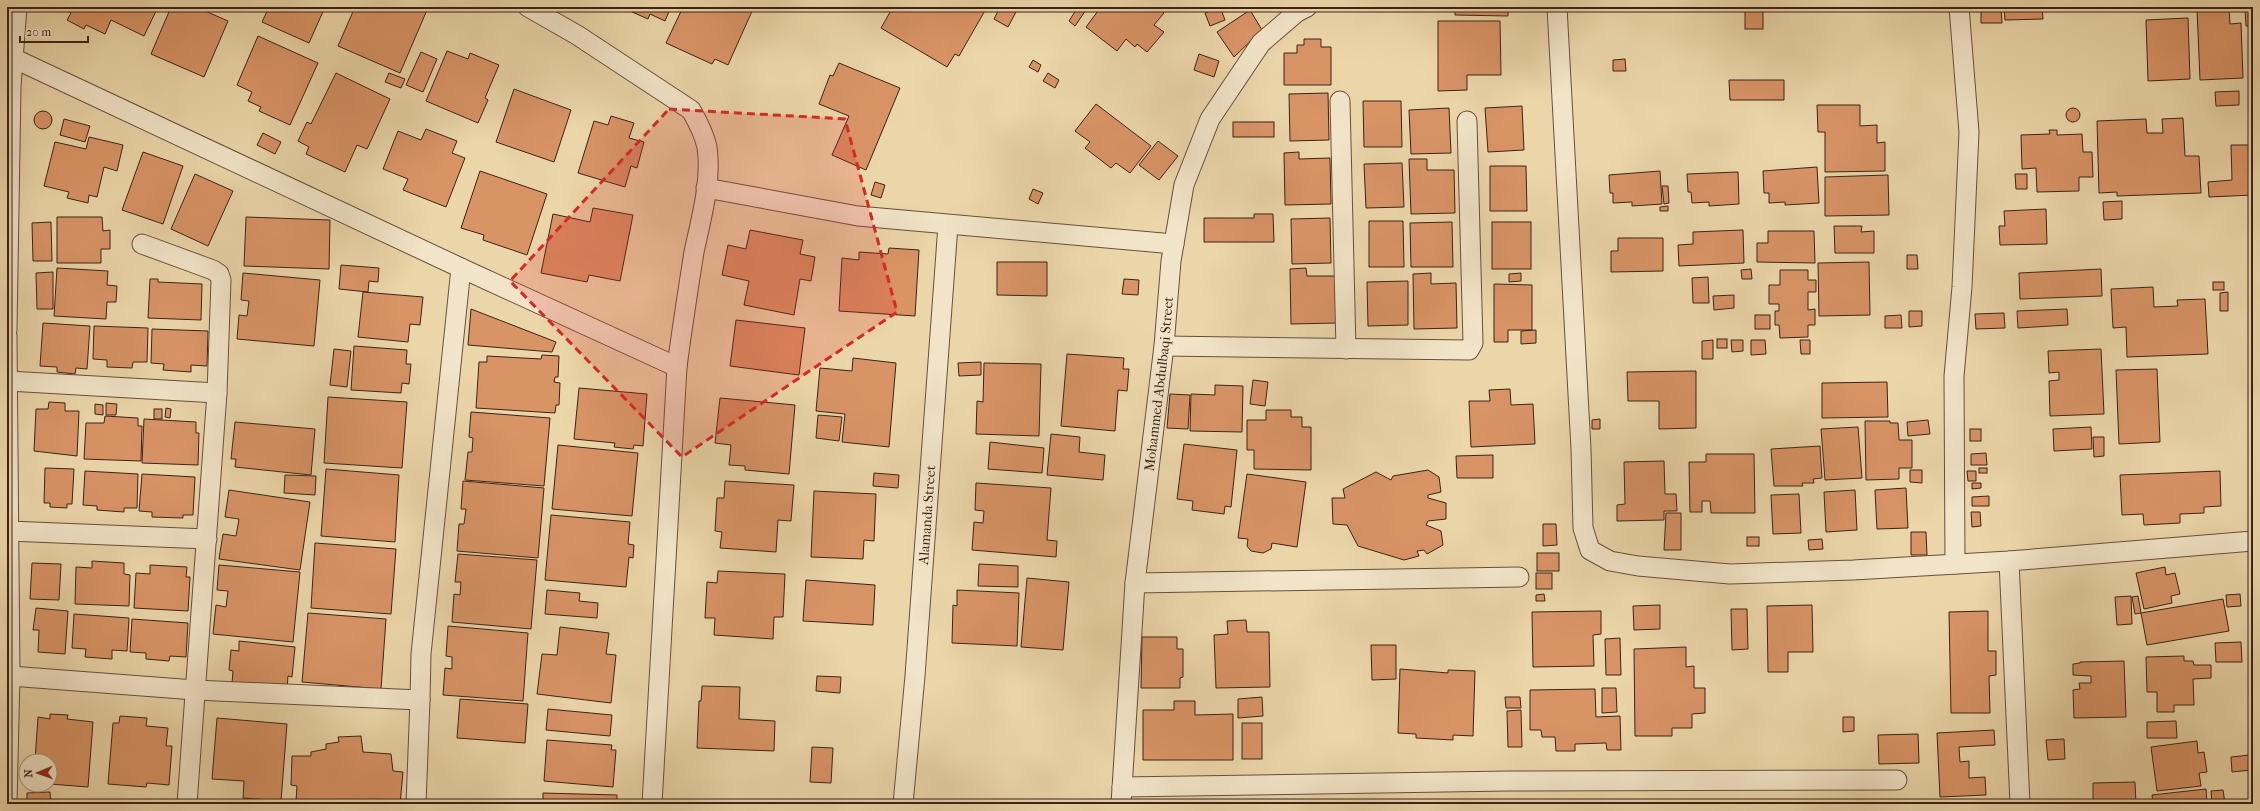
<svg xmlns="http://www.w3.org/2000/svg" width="2260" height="811" viewBox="0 0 2260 811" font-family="'IM FELL French Canon',serif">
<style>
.building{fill:#d99466;stroke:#3b2218}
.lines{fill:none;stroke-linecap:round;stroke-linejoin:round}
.minor-casing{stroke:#674f3c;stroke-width:21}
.minor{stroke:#f2e4c8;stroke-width:19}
.marked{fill:#d62828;fill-opacity:0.2;stroke:#d62828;stroke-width:3;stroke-dasharray:8 5;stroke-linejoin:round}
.labels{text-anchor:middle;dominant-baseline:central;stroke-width:3;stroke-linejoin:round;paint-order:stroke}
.street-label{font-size:14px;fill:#3b2218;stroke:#f2e4c8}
</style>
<rect width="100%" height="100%" fill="#ebd6aa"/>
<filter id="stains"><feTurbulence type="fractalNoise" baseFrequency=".005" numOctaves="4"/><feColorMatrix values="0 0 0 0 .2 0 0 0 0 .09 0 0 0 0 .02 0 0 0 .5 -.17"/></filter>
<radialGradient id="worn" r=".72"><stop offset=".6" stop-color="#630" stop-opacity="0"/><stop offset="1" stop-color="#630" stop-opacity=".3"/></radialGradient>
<g class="building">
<path d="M58,7H158L144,36L111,20L105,34L86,25L84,29L67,20L71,13Z"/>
<path d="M171,7H196L228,21L204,77L151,54Z"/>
<path d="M246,7H257L255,11Z"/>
<path d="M269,7H325L309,43L262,22Z"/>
<path d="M355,7H422L427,10L400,73L338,46Z"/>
<path d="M621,7H671L665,21L650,14L648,19Z"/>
<path d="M683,7H749L753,9L728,65L715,59L712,64L666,43Z"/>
<path d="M893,7H987L959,56L955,54L947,67L881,28Z"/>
<path d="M1000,7L1018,8L1008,27L994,19Z"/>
<path d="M1078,7H1088L1075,26L1069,21Z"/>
<path d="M1101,7H1157L1164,13L1154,25L1164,32L1147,52L1137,44L1135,47L1126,39L1117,51L1086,27Z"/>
<path d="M1220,7L1225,20L1210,26L1205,13Z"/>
<path d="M1455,7H1508V16L1455,15Z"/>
<rect x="1745" y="7" width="18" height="22"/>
<path d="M1981,7H2001L2002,23H1981Z"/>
<path d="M2004,7H2042L2043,19L2005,20Z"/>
<path d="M2245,7H2253V26H2246Z"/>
<path d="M2229,8L2230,24L2241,23L2243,78L2200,80L2197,9Z"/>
<path d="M1250,10L1262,30L1234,57L1217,32Z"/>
<path d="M2188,18L2190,79L2148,81L2146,20Z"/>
<path d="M1438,21H1500L1501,75H1467V90L1438,91Z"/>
<path d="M258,36L318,63L290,125L259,111L261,107L248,101L252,92L237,85Z"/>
<path d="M1304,39H1321V47H1331V85H1284V53H1297V45H1304Z"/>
<path d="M447,51L468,59L470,53L499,65L485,98L488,100L478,123L426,101Z"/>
<path d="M421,52L437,59L423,92L406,85Z"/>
<path d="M1199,54L1219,61L1214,77L1194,70Z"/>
<path d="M1625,59L1626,71H1613V60Z"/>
<path d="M1033,60L1041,65L1038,72L1029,67Z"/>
<path d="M839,63L900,88L866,170L832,155L849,116L819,104L830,75L833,76Z"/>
<path d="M336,73L390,99L367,149L357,145L345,172L306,154L309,147L298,141L307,122L311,124Z"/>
<path d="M389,73L405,79L401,88L385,82Z"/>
<path d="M1048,73L1059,80L1055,88L1043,81Z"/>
<path d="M1729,80H1784V100H1730Z"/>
<path d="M514,89L571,110L554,162L496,142Z"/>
<path d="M2239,91V105L2216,106L2215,92Z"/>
<path d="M1328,93L1329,140L1290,141L1289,94Z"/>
<path d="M1363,101H1401L1402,147H1364Z"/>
<path d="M1096,104L1151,146L1130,173L1116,163L1111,168L1085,148L1090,142L1075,131Z"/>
<path d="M1817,105H1860V126L1877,125V143L1885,142V171L1825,172V132H1818Z"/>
<path d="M1522,106L1524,150L1488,152L1485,108Z"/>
<path d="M1449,108L1451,153L1411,154L1409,110Z"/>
<circle cx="2073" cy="115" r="7"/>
<circle cx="43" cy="120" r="9"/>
<path d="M611,116L634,123L629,138L644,142L637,168L631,166L625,187L578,173L594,121L608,125Z"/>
<path d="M2183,118L2185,156H2199L2201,193L2117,196V192L2099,193L2097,121L2146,119L2147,133H2163L2162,119Z"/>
<path d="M64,119L90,126L85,142L60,135Z"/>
<rect x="1233" y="122" width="41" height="15"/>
<path d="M426,129L457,141L452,153L465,158L446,207L403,190L408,179L383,169L398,131L421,140Z"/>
<path d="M2049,130H2057V135L2082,134L2083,152H2092L2093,177H2079V191L2037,192L2036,168L2022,169L2021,135L2050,134Z"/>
<path d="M263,133L281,142L275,154L257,145Z"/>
<path d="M89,137L123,145L117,171L104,167L97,197L89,195L88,203L67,198L69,192L44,186L55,142L86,149Z"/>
<path d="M1158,141L1178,156L1159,180L1139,165Z"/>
<path d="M2231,145H2253V195L2209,197L2208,182L2232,180Z"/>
<path d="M143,152L183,166L163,224L122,210Z"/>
<path d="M1299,152V159L1330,158L1331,204L1285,205L1284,153Z"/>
<path d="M1409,159H1427V170H1454L1455,213L1411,214Z"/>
<path d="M1402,163L1404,207L1366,208L1364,164Z"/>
<path d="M1490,166H1526L1527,211H1490Z"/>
<path d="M1817,167L1819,203L1785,205V202L1769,203V193H1764L1763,171Z"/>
<path d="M480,171L547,194L527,255L483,240L484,235L461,228Z"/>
<path d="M1660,171L1662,204L1632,206V202L1613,203V193H1610L1609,175Z"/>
<path d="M1738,172L1739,204L1709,206V202L1692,203L1691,192H1688L1687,174Z"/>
<path d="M195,174L233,191L208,246L171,229Z"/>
<path d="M2015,174H2027V189H2016Z"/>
<path d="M1888,175L1889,215L1825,216V177Z"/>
<path d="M875,182L885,185L881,198L871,195Z"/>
<path d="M1662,186H1668L1669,203L1664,204Z"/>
<path d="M1033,189L1043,193L1038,204L1029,199Z"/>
<path d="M2122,201V219L2104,220L2103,202Z"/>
<path d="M1668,206V211H1660V207Z"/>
<path d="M593,208L633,215L620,281L589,275L587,282L541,273L553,214L590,222Z"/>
<path d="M2046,209L2047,244L2000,245L1999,226H2005L2004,211Z"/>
<path d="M1254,214H1273L1274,242H1204V218H1254Z"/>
<path d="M57,217H102L103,231L110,230V249H101V263H57Z"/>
<path d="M246,217L330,220L329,269L244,266Z"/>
<path d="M1330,218L1331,263L1292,264L1291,219Z"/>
<path d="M1369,221H1403L1404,267H1369Z"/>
<path d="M51,222L52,261H33L32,223Z"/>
<path d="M1452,222L1453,267H1411L1410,223Z"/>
<rect x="1492" y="222" width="39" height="47"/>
<path d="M1834,226H1862L1861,232L1874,231V253H1835Z"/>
<path d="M750,230L803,240L800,254L815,257L811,281L800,279L794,315L744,305L749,281L722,275L728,245L746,249Z"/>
<path d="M1743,230L1744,263L1679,266L1678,245L1693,244V232Z"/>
<path d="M1768,231H1814L1815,263L1757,262V243H1768Z"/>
<path d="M1618,238H1663V271L1611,272V251H1618Z"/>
<path d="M889,248L919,250L915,316L839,311L842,258L859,260V252L888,254Z"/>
<path d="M1907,255H1917L1918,269H1907Z"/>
<path d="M997,262H1047V296L997,295Z"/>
<path d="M1869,262L1870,315L1819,316L1818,263Z"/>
<path d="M341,265L379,268L378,282L369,281L368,292L339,289Z"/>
<path d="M57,268L108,271L107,285L117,286L116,302H107L106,319L54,316Z"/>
<path d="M1306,268L1307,276H1335L1337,323L1291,324L1290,269Z"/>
<path d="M1751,269L1752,279H1742L1741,270Z"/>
<path d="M2101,269L2102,296L2020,299L2019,273Z"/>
<path d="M1780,270H1808V280H1816V292H1808V310L1815,309V325H1808V337L1780,338L1779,325H1775V311H1779V304H1769V285H1780Z"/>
<path d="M53,272V309H37L36,273Z"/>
<path d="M243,273L320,280L314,346L237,339L239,315L247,316L249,301L241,300Z"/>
<path d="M1431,273V284L1456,283L1457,328L1414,329L1413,274Z"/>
<path d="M1521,273V281L1509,282V274Z"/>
<path d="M1708,277L1709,303H1693L1692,278Z"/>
<path d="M150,279H158V282L202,284L201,320L148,318Z"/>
<path d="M1124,279L1139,280L1138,295L1122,294Z"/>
<path d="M1408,281V325L1368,326L1367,282Z"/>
<rect x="2213" y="282" width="11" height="8"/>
<path d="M1494,284L1532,285V330H1508V342H1494Z"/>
<path d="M2153,287L2154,307L2178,306L2177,300L2205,299L2208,354L2127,357L2126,327L2113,328L2111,289Z"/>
<path d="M363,292L423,297L420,325L410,324L408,342L358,337Z"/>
<path d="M2228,292V311H2220V293Z"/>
<path d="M1734,295V308L1714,310L1713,296Z"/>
<path d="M471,309L556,342L552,352L468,345Z"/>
<path d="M2067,309L2068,325L2018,328L2017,311Z"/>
<path d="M1909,311H1922V326L1909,327Z"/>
<path d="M2004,313L2005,328L1976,329L1975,314Z"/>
<rect x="1755" y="315" width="15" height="14"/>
<path d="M1901,315L1902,328H1885V316Z"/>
<path d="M736,320L805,328L799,375L730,366Z"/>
<path d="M43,323L90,326L87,369L76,368L75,374L57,372V367L40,366Z"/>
<path d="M94,326L148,328L147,362H133L132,368L107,367V360L93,359Z"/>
<path d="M152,329L208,331L207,366L191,365V372L163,370L164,364L151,363Z"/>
<path d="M1536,330V343L1521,344V331Z"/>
<rect x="1717" y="339" width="10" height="9"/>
<path d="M1713,340V359H1702V341Z"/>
<path d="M1731,340H1743V351L1732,352Z"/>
<path d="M1751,340H1765L1766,354L1751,355Z"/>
<path d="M1800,340H1810V354H1801Z"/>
<path d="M354,346L407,350L406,364H411L409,384L402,383L401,393L351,390Z"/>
<path d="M334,349L351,351L347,387L330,385Z"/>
<path d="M2101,349L2104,414L2050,416L2049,381L2059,380V372L2049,373L2048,351Z"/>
<path d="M1067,354L1124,358L1123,369H1129L1127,391L1118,390L1115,431L1061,426Z"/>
<path d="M542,355L559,356L558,377H555L554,382L560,383L559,405H556L555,413L476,408L479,362H487V356L541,359Z"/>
<path d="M853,358L896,363L889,447L842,442L845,414L816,411L820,368L852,371Z"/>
<path d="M981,362V375L959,376L958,363Z"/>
<path d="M984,363L1041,364L1039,436L976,434L977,401L983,402Z"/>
<path d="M2157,369L2160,442L2119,444L2116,370Z"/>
<path d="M1696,371V428L1659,429V401H1628L1627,372Z"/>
<path d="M1253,380L1268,382L1265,406L1250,404Z"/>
<path d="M1887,382L1888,417L1822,418V383Z"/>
<path d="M1215,385L1243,386L1242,432L1190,431L1191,394L1215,395Z"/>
<path d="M579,388L647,394L643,446L634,445L633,449L614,447L615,443L574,439Z"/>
<path d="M1510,389L1511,405L1533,404L1535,444L1471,447L1469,401H1490L1489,390Z"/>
<path d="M1170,394L1190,395L1188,429L1167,428Z"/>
<path d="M328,397L407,402L402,468L324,463Z"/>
<path d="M720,398L795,405L789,474L745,470V466L729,465L731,445L715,443Z"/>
<path d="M49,402L65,403V411H79L77,456L34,451L36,409H48Z"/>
<path d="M106,403L117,404L116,415H106Z"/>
<path d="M95,404L103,405V415L95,414Z"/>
<path d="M166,408L171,409L170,418L165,417Z"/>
<rect x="154" y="409" width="8" height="10"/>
<path d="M1266,410H1291V417H1302V427H1311V470L1254,469V450H1247V420H1266Z"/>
<path d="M471,412L550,418L544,486L465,480L468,452H472L473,438L469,437Z"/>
<path d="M818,415L842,417L839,441L816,438Z"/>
<path d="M105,416L138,418V426H142L141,461L84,459L86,423H104Z"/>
<path d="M144,419L196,422V433H199L198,465L142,463Z"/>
<path d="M1600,419V429H1592V420Z"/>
<path d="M1928,420L1930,434L1908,436L1907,422Z"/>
<path d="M1865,421H1890V423H1898L1899,440H1912V468H1899V479L1866,480Z"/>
<path d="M235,422L315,429L311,475L235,467L236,459H231Z"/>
<path d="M1858,427L1862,478L1825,480L1821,429Z"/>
<path d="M2091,427L2092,449L2054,451L2053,429Z"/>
<rect x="1970" y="429" width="11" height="12"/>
<path d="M1051,434L1080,437L1079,452L1105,455L1103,480L1047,475Z"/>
<path d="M2093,437H2104V456L2094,457Z"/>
<path d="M990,442L1044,448L1042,473L988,469Z"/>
<path d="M1184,444L1237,450L1231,507L1225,506L1224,514L1192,510L1193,501L1177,499Z"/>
<path d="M558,445L638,453L632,516L552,509Z"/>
<path d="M1820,446L1822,478L1813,479L1814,483H1802L1803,486H1774L1771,449Z"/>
<path d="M1986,453L1987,465H1971V454Z"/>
<path d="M1706,454H1754L1755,513H1711L1710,501H1702V512H1690L1689,462H1706Z"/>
<path d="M1493,455V478H1457L1456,456Z"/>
<path d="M1664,461L1665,494H1676L1677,511H1664V520L1617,521V505L1625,504L1624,462Z"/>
<path d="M45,468L74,469L72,504H67V508L50,507V503H44Z"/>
<rect x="1979" y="468" width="8" height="5"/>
<path d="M326,469L399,475L395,542L321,536Z"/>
<path d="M1428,470L1439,477L1441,492L1428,495V498L1446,503V519L1428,521L1426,525L1441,531L1443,545L1427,554L1424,550L1417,551L1419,556L1404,560L1358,546L1347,525L1333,524L1332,498H1345L1343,489L1376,472L1391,480L1393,476Z"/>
<path d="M1910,470H1922V483L1910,482Z"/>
<path d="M85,471L138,474L137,508H124V512L97,510V506L83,505Z"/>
<path d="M1967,471H1976V481H1968Z"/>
<path d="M2220,471L2221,506L2204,507V513L2180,514V523L2144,525L2143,514L2122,515L2120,475Z"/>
<path d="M874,473L899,475L898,488L873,486Z"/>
<path d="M142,474L195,477L193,515H183V518L152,517V512L139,511Z"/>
<path d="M1247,474L1306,482L1297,547L1272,543L1271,549L1263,553L1251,551L1247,546L1248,539L1238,538Z"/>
<path d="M285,475L316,476L315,495L284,493Z"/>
<path d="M463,481L544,488L538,558L457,551L459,524H464L466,509H461Z"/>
<path d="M725,481L794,485L791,521L778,520L776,552L720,548L722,532L715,531L717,498H724Z"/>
<path d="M976,483L1051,488L1047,540L1057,541L1056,557L972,550L974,522L983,523L984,511L975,510Z"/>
<path d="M1972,483H1981V488L1972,489Z"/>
<path d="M1906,488L1908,528L1877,529L1875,490Z"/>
<path d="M229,490L310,502L300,570L219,559L223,534L236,536L239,519L225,517Z"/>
<path d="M1855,490L1857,530L1826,532L1824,492Z"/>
<path d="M814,491L876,494L874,541L864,540L863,559L811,557Z"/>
<path d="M1799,494L1801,533L1773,534L1771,495Z"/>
<path d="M1989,496V506H1972V497Z"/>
<path d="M1971,512H1980L1981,526L1972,527Z"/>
<path d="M1666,513H1681V550H1664Z"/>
<path d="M551,515L630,522L628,544L634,545L633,558L629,557L626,587L545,580Z"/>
<path d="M1543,524H1556L1557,545L1543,546Z"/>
<path d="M1911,532H1926L1927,555H1911Z"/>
<rect x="1747" y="537" width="12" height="9"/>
<path d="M1822,539L1823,549L1809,550L1808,540Z"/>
<path d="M315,543L396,549L391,614L311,608Z"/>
<rect x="1537" y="553" width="22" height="18"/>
<path d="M458,554L537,560L531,629L452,622L454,594L460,595L461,582H455Z"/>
<path d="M92,561L124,563V574L130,575L129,606L75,604L76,567L92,568Z"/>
<path d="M32,563L61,564L59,600L30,599Z"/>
<path d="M979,564L1018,566V587L978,586Z"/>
<path d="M150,565L187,567L186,577H190L188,611L134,608L136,573L150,574Z"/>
<path d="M219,565L300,572L293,642L213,634L216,605L226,607L228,591L217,590Z"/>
<path d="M2165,567L2166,575L2175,573L2180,594L2171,596L2172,603L2144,609L2136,573Z"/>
<path d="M718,571L785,574L783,617H774L773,639L714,635L715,618H705L707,582L717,583Z"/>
<rect x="1536" y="573" width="16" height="16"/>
<path d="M1027,578L1069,582L1063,650L1021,647Z"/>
<path d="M806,580L875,585L873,625L803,621Z"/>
<path d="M547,590L580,593L579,601L598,603L597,618L545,614Z"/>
<path d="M957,590L1019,593L1017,646L952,643L953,605L957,606Z"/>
<path d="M1544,594L1545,601H1536V595Z"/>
<path d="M2240,594L2241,606L2227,607L2226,595Z"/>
<path d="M2131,596L2132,624L2117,625L2115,597Z"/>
<path d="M2138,596L2141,613L2135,614L2132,597Z"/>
<path d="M2223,599L2229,631L2147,645L2141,613Z"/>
<path d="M1660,605V629L1634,630L1633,606Z"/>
<path d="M1812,605L1813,652H1788V672H1768L1767,606Z"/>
<path d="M36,608L68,611L65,654L38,652L39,630H33Z"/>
<path d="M1731,609H1747L1748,649L1732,650Z"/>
<path d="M1601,611V634L1593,635L1594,666L1533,667L1532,612Z"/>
<path d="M1988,611V651H1996V675L1989,676L1990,713H1951L1949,612Z"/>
<path d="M308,613L386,619L381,689L302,682Z"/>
<path d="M74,614L129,618L127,651L112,650V659L85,657L86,649L72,648Z"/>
<path d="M132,619L188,623L186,657L170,656L169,661L146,659V653L130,652Z"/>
<path d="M1246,620L1247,632H1269L1270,687L1216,688L1214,635L1228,634L1227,621Z"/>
<path d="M448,626L528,633L523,701L443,695L445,668L452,669V657L446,656Z"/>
<path d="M560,627L609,633L606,654L616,655L611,703L537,694L542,654L557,655Z"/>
<path d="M1142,637H1177V649H1183V677L1180,678V688H1141Z"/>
<path d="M1620,638L1621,675H1606L1605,639Z"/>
<path d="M239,641L295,647L292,677L288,676L287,690L232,684L233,671L229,670L231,650L239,651Z"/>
<path d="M2241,642L2242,662H2216L2215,643Z"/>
<path d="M1371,645H1396V679L1372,680Z"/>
<path d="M1686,647V667L1694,666V688H1705V713L1692,714V728H1672V736H1635L1634,649Z"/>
<path d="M2184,656V661H2193L2194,665H2211V678L2193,679L2194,705H2174V712H2157V692H2147L2146,657Z"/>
<path d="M2124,661L2126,717L2074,718L2073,690L2080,689L2079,683H2091V676L2073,675V664L2080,663V662Z"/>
<path d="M1400,669L1448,673V670L1475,671L1473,736L1453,735V740L1416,738V734L1398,733Z"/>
<path d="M817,676L841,677L840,693L816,691Z"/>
<path d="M702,686L740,687L739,719L775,721L774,751L697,748L699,701H701Z"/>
<path d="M1602,688H1616L1617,712L1602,713Z"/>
<path d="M1595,689L1596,717L1620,716L1621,750H1607L1606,743L1575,744V751H1556L1555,737H1542L1541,730H1530V690Z"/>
<path d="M1262,697L1263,716L1238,718V699Z"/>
<path d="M1505,697H1520L1521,708H1506Z"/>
<path d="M460,699L528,704L525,743L457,738Z"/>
<path d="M1174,701H1195V715L1233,714V760H1143V710H1174Z"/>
<path d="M548,709L612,715L610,736L546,730Z"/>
<path d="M1521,710L1522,747H1508L1507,711Z"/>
<path d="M50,714L68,715L67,719L93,722L88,787L50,784V761H35L38,717L50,719Z"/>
<path d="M120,716L147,718L146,726L168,728L166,746H172L169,785L147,783L146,787L108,784L113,723H119Z"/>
<path d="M1843,717H1854V731L1843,732Z"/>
<path d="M217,718L287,724L281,801L243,798L244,781L212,779Z"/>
<path d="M2176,721L2177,738H2147V722Z"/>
<rect x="1242" y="723" width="20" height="36"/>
<path d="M1994,730L1995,745L1959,747L1960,762L1969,761V778L1985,777L1986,795L1940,797L1937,733Z"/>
<path d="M1918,734L1919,763L1879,764L1878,735Z"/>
<path d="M361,736L363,752L391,754L393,771L403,772L400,804H290V801H296L297,786L291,785L292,756H311V752L326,749V744L339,742L338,737Z"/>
<path d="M2064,739L2065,759L2048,760L2046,740Z"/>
<path d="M547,740L612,745L611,750H616L613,787L544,781Z"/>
<path d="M2197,741L2198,753L2204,752L2207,772L2199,773L2201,786L2157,791L2151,747Z"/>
<path d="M812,747L833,748L831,783L810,782Z"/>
<path d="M2250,755L2251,770L2232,772L2231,757Z"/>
<path d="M2135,782L2136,804H2093V783Z"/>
<path d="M2206,789L2207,804H2153L2152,795Z"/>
<path d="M2223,790L2225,803L2212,804L2211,791Z"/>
<path d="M50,792L51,804H27V793Z"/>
<path d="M543,793L617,795V804H543Z"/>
<rect x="1744" y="802" width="25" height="2"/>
</g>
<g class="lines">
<defs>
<g id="minor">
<path d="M528,7L577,35L691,110C698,122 704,134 707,147C712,181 701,219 694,252C688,290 682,328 677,367L652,804"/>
<path d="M1557,7L1581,449L1583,528L1590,550L1610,561L1638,566L1730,574L1853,570L2009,561L2253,541"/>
<path d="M13,58L461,268L677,367"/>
<path d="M1340,101L1346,349"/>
<path d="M706,188L858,216L1174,244"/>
<path d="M142,244L213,270L219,274L221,280L217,393L187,804"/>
<path d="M7,330L11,86L17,7"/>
<path d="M7,335L10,676L7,804"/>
<path d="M1164,346L1469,350L1473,343L1467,121"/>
<path d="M8,381L217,393"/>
<path d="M8,531L207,539"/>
<path d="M2009,561L2020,804"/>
<path d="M1955,564L1954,376L1962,287L1969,132L1959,7"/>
<path d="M1135,583L1519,577"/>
<path d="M10,676L195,690L420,700L421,654L461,268"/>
<path d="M1122,787L1509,781L1897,780"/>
<path d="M416,804L420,700"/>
<path id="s1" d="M903,804L915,676L948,225"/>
<path id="s2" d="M1121,804L1135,583L1164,346L1171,261L1184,185L1210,119L1261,43L1297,12L1307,7"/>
</g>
</defs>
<use href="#minor" class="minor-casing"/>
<use href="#minor" class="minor"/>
</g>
<path class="marked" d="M669,109L845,119L897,312L682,457L510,281Z"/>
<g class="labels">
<g class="street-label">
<text stroke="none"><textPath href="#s2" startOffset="422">Mohammed Abdulbaqi Street</textPath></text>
<text stroke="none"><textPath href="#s1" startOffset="290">Alamanda Street</textPath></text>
</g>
</g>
<rect width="2260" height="811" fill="none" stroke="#ebd6aa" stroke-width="24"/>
<rect x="8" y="8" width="2244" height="795" fill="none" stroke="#3b2218" stroke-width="2"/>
<rect x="12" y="12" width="2236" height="787" fill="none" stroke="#3b2218"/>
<g transform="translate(38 773) rotate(268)"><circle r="19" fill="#f2e4c8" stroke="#a99682"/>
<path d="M0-3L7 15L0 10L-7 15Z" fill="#8f2418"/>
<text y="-6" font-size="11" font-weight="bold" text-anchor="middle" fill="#3b2218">N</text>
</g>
<path d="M20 36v6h68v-6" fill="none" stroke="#3b2218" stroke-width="2"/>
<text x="26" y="36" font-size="12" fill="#3b2218" stroke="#f2e4c8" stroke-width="3" paint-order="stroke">20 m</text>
<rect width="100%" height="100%" filter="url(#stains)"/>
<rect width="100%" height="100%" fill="url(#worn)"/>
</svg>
